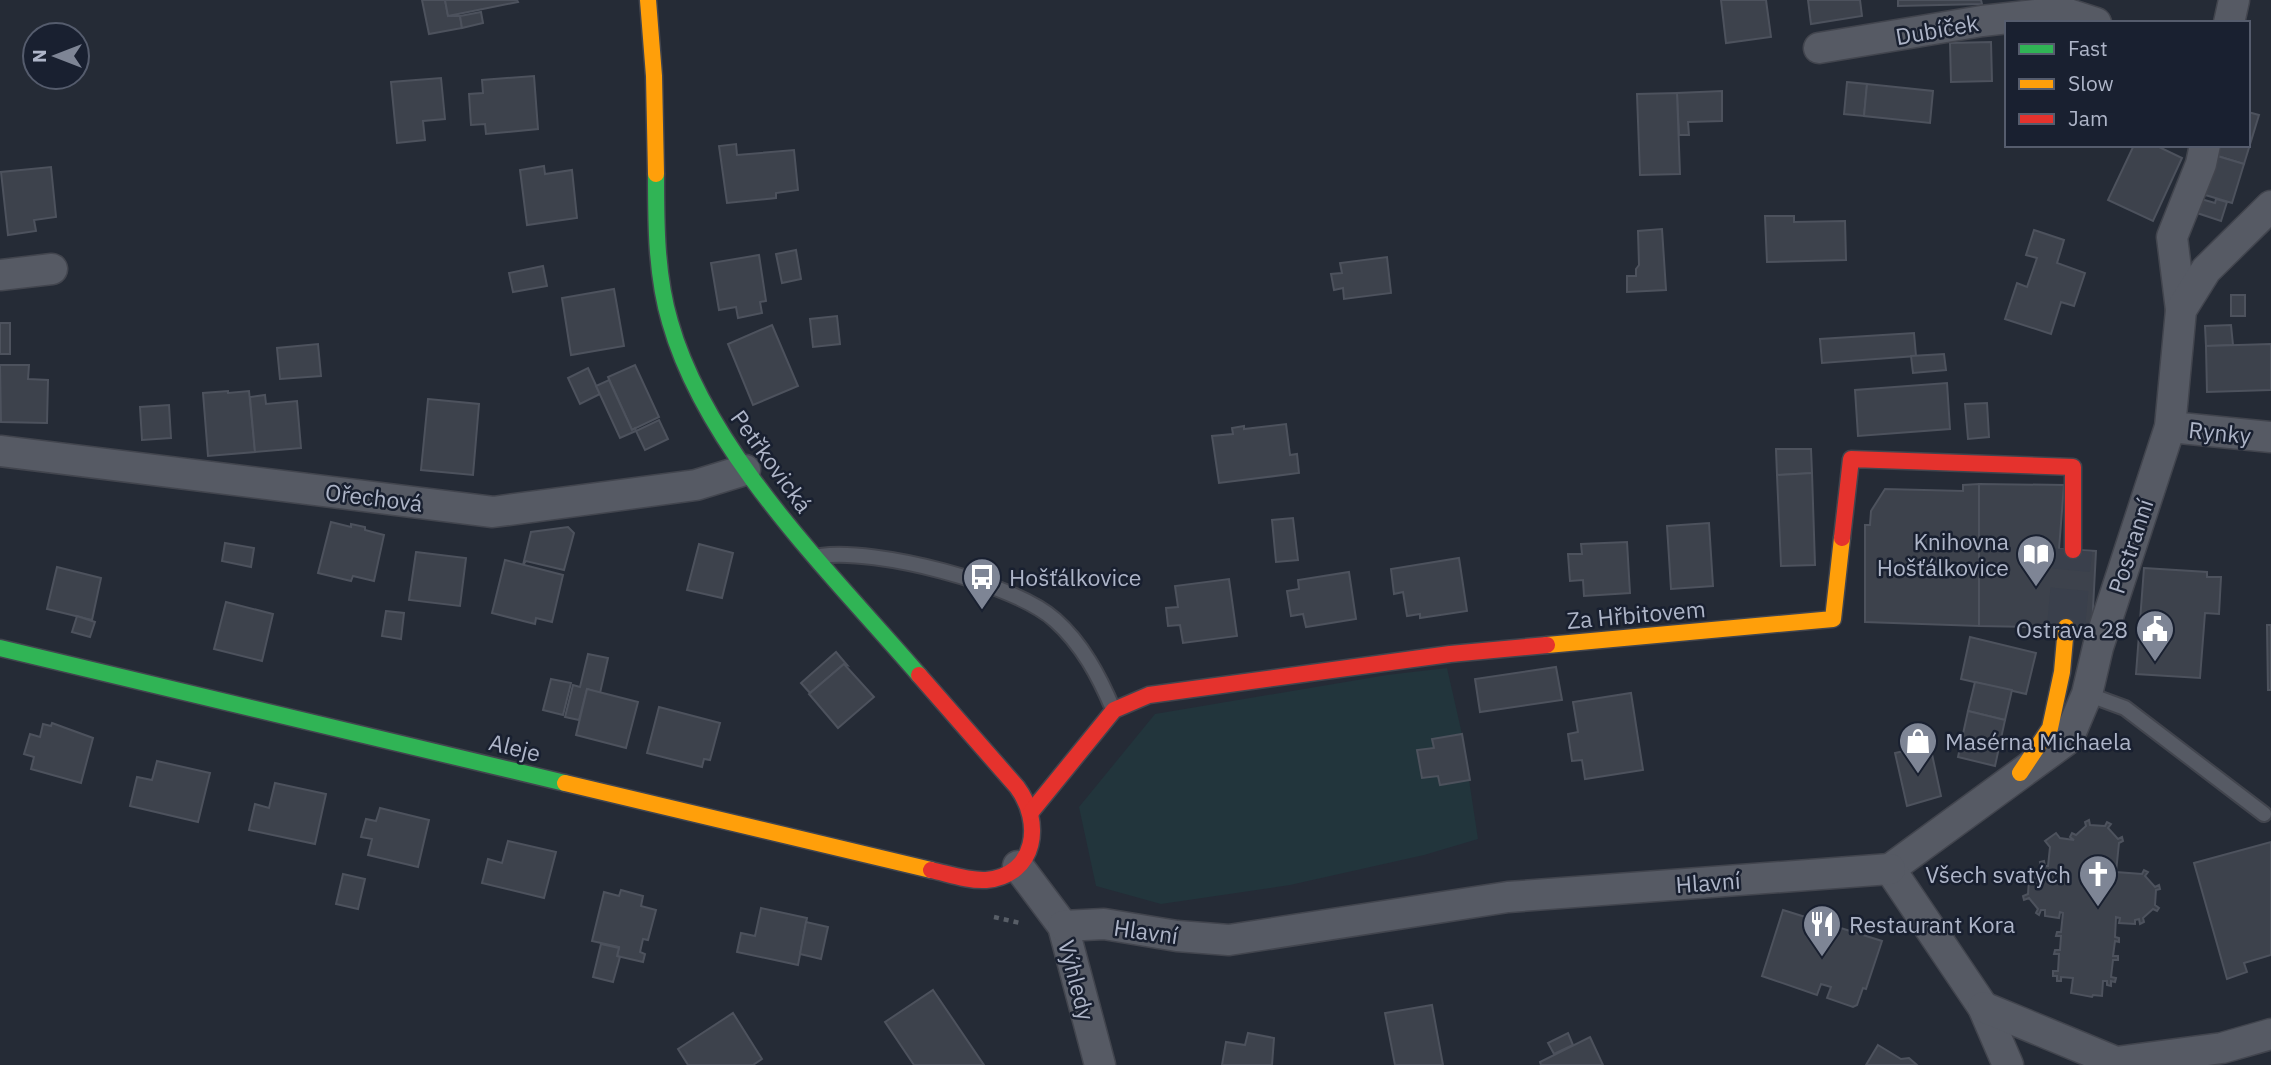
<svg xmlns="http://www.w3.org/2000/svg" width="2271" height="1065" viewBox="0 0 2271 1065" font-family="'IBM Plex Sans',sans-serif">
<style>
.green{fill:#22353c}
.building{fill:#3d424c;stroke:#4d525d;stroke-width:2}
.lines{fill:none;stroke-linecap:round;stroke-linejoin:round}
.secondary-tunnel{stroke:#3a404c;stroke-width:38;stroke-dasharray:38 19;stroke-linecap:butt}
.lane-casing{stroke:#42454e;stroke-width:18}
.street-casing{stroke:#42454e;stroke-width:33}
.fast-casing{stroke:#42454e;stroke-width:19}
.slow-casing{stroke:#42454e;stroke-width:19}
.jam-casing{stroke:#42454e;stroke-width:19}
.path{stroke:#585e67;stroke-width:4.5;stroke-dasharray:5 5;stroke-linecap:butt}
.lane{stroke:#565a64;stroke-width:14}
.street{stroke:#565a64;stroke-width:30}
.fast{stroke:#30b455;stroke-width:16}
.slow{stroke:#ff9f0a;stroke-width:16}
.jam{stroke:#e5322d;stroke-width:16}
.labels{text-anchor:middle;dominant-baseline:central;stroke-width:5;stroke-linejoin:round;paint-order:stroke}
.street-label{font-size:23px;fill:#aeb5c8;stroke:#192030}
.poi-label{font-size:23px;fill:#aeb5c8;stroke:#192030;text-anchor:end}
</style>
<rect width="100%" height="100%" fill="#252b36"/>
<path class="green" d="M1447,668L1462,734L1478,839L1424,855L1290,885L1161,904L1096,886L1079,807L1155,714L1387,675Z"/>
<g class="building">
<path d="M422,0H445L448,16H460L462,28L429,34Z"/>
<path d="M445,0H517L518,2L448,16Z"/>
<path d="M1721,0H1766L1771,37L1726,43Z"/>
<path d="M1808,0H1860L1862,16L1811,24Z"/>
<path d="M1898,0H1981L1982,4L1898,6Z"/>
<path d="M481,12L483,23L462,28L460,16Z"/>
<path d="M1991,42L1992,81L1951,82L1950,43Z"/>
<path d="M534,76L538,129L486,134L485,124L471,125L469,94L483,93L482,80Z"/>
<path d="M441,78L445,119L423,121L425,140L397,143L391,82Z"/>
<path d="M1847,82L1867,84L1864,116L1844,114Z"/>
<path d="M1867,84L1933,91L1930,123L1864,116Z"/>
<path d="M1722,91V121L1688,122L1689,135H1679L1677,93Z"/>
<path d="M1677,93L1680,174L1640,175L1637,94Z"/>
<path d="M2248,112L2259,115L2244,164L2214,155L2218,145H2248Z"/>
<path d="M736,144L737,155L794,150L798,190L776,193V198L727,203L719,146Z"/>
<path d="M2134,145H2155L2182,158L2153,221L2108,200Z"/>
<path d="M2214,155L2244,164L2232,203L2202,194Z"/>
<path d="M544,166L545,174L572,170L577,218L527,225L520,170Z"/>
<path d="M51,167L56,217L34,220L36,231L8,235L1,172Z"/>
<path d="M2201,199L2215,203L2216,199L2227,202L2221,221L2197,213Z"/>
<path d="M1765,216H1794V222L1845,221L1846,260L1767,262Z"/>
<path d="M1662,229L1666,290L1627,292V276H1636V269L1639,265L1638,231Z"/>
<path d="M2034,230L2064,240L2057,263L2085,273L2074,306L2061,302L2051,334L2005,319L2017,283L2027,287L2037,258L2026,255Z"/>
<path d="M796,250L801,279L782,283L776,254Z"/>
<path d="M759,255L766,301L760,302L762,313L738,318L736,307L719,310L711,263Z"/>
<path d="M1387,257L1391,293L1344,299L1343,288L1334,290L1331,274L1342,273L1340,263Z"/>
<path d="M543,266L547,286L513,292L509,273Z"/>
<path d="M614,289L624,346L571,355L562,298Z"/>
<rect x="2231" y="295" width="14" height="21"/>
<path d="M837,316L840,344L813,347L810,319Z"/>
<rect x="0" y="323" width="10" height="31"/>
<path d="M772,325L798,386L753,405L728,344Z"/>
<path d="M2231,325L2233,345L2206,346L2205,326Z"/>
<path d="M1914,333L1916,356L1822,363L1820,339Z"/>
<path d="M318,344L321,376L280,379L277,348Z"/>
<path d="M2271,344V390L2207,392L2206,346Z"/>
<path d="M1944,354L1946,370L1913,373L1911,356Z"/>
<path d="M0,365H29L28,379L48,380L47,423L1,422Z"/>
<path d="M635,365L659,417L632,430L608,377Z"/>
<path d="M588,368L600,394L580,404L568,378Z"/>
<path d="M609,380L632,430L635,428L636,431L620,438L596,386Z"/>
<path d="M1947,383L1950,429L1858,436L1855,390Z"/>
<path d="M228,391V393L249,391L255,452L208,456L203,393Z"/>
<path d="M265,395L266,404L297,401L301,448L255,452L250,397Z"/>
<path d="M428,399L479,404L473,475L421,470Z"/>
<path d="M1987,403L1989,437L1968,439L1965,404Z"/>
<path d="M169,405L171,438L142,440L140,407Z"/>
<path d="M659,420L668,439L645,450L636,431Z"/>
<path d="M1286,424L1290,455L1297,454L1299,473L1219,483L1212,436L1233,434L1232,428L1244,426V429Z"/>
<path d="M1776,449H1811L1812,473L1777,475Z"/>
<path d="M1812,473L1815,565L1781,566L1777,475Z"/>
<path d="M1979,484V626L1865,622V525H1870L1871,511L1885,489L1963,491V485Z"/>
<path d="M1979,484L2064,485L2059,549L2096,551L2092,628L1979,626Z"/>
<path d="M1293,518L1298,560L1276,562L1272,520Z"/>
<path d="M331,522L351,527V524L365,527V530L384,535L374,581L353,576L351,581L318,573Z"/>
<path d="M1709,523L1713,586L1671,589L1667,526Z"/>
<path d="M568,527L574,533L564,570L526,561L523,565L531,532Z"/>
<path d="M1627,542L1630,593L1584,596L1583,580L1570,581L1568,554H1582L1581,544Z"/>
<path d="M225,543L254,548L251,567L222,561Z"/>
<path d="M699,544L733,553L722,598L687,590Z"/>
<path d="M416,552L466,558L460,606L409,600Z"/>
<path d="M1459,558L1467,611L1420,618V614L1407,616L1403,592L1394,594L1391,569Z"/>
<path d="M505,560L563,575L552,622L536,618L535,624L492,613Z"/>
<path d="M57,567L101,578L92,620L47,609Z"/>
<path d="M2144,568L2207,572V577H2221L2219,614L2205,613L2200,678L2136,674Z"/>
<path d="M1349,572L1356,619L1306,627L1303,614L1291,616L1287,591L1299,589L1298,580Z"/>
<path d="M1229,579L1237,636L1183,643L1180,625L1168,626L1166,608L1178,607L1175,586Z"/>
<path d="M226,602L273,614L262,661L214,649Z"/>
<path d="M386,611L404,613L401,639L382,636Z"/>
<path d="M77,616L95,622L90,637L72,632Z"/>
<path d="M2267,625H2271V690H2268Z"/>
<path d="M1970,637L2036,653L2026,694L1961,679Z"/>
<path d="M836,652L847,665L844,664L810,693L801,683Z"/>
<path d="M588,654L608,658L600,693L587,689L579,720L565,717L573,685L580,687Z"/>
<path d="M844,664L874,697L838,728L809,694Z"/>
<path d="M1556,667L1562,700L1480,712L1475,679Z"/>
<path d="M551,679L571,683L563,715L543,710Z"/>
<path d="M1975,682L2012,690L2005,720L1968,711Z"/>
<path d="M587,689L638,702L626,748L576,735Z"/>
<path d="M1631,693L1643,770L1585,779L1582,760L1572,761L1568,734L1578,732L1573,702Z"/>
<path d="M659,707L720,723L710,760L704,759L702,767L647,753Z"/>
<path d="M1968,711L2005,720L1995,766L1958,757Z"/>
<path d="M52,723L93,738L81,783L31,769L34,757L24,754L30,734L40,737L43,724L51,726Z"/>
<path d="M1915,729L1919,748L1907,750L1904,732Z"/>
<path d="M1462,734L1470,780L1440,785L1438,776L1422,778L1417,750L1434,748L1432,739Z"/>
<path d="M1930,745L1941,796L1907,806L1895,753Z"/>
<path d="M157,761L210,773L198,822L130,806L137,777L152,780Z"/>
<path d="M275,783L326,794L315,844L249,830L255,804L269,808Z"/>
<path d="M380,808L429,820L418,867L368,855L372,839L361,837L366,819L376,821Z"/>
<path d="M2089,820L2090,825L2105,826L2107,822L2111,824L2108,828L2118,839L2122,837L2123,841L2119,843L2116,872L2142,874L2144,870L2148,872L2145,876L2155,887L2159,885L2160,889L2156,890L2155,905L2159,908L2157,911L2153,909L2143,918L2144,922L2140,924L2139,919L2135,920V924L2119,923L2120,918L2116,917L2115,937L2119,938V942L2115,941L2113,956H2118V960H2113L2111,977L2116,978L2115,982L2111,981V986L2107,985V981H2103L2102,996L2093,995L2092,997L2071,993L2073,978L2061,977V981H2057V976H2053V971H2058L2059,954H2054L2055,950H2060L2061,936H2056L2057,932H2061L2063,913L2060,912L2059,918L2045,916V910H2041L2039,915L2036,913L2038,909L2029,898L2024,900L2023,896L2028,894L2029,879L2025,877L2026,873L2030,876L2041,867L2040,862L2044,861L2045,866H2048L2050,847L2045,841L2056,833L2060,838L2074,840L2070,837L2072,833L2076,835L2086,826L2085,822Z"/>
<path d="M508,841L556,852L544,898L482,883L488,859L502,863Z"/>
<path d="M2271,842V955L2244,963L2247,972L2227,979L2194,863Z"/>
<path d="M343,874L365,879L358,909L336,904Z"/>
<path d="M621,890L643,896L641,906L656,910L648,940L643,939L640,952L645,954L643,962L617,956L619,947L592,941L604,892L619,896Z"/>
<path d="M761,908L807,918L798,965L737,952L741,933L755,936Z"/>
<path d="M1783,910L1882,941L1866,989L1863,988L1857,1005L1853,1007L1827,998L1831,987L1821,984L1817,995L1762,976Z"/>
<path d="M806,922L828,927L821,959L800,954Z"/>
<path d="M601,944L619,948L617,956L620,957L613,982L593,977Z"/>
<path d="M933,990L984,1065H914L885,1022Z"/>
<path d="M1432,1005L1443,1065H1395L1385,1013Z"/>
<path d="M733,1013L762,1059L753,1065H688L678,1049Z"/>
<path d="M1248,1033L1274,1038L1272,1065H1222L1226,1042L1245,1045Z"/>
<path d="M1568,1033L1573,1045L1554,1054L1548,1043Z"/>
<path d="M1590,1037L1603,1065H1541L1540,1062Z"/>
<path d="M1878,1045L1901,1059L1909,1058L1917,1065H1866Z"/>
</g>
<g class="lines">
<path class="secondary-tunnel" d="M2066,627L2073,550"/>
<defs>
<g id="lane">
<path d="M821,556C875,548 1014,583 1055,620C1082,644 1099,676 1113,709"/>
<path d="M2087,694L2125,708L2264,814"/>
</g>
<g id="street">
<path d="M2229,23L2234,0"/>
<path d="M1819,48L1982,21L2062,12L2096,23"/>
<path d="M0,275L52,269"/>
<path d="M2181,310L2172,237L2201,164L2205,145"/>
<path d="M2170,427L2271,437"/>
<path d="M0,451L493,512L696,485L745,470"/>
<path d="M1018,866L1063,926L1100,1065"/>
<path d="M1890,869L2068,739L2087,694L2098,647L2170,427L2181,310L2206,270L2271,206"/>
<path d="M1890,869L1983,1007L2008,1065"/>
<path d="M1063,926L1104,924L1177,936L1229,940L1508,897L1890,869"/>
<path d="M1983,1007L2116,1062L2222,1048L2271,1034"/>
</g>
<g id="fast">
<path d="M656,174C656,223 656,275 670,322C707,453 832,574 919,675"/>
<path d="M0,648L565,783"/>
</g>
<g id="slow">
<path d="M648,0L654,76L656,174"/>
<path d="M1547,645L1833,619L1842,538"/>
<path d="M2020,773L2050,728L2062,672L2066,627"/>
<path d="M565,783L931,870"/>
</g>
<g id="jam">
<path d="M1842,538L1851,459L2073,467V550"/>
<path d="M919,675L1017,787C1043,822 1037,875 986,880C968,881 949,874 931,870"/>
<path d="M1031,812L1114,710L1149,695L1450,654L1547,645"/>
</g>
</defs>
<use href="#lane" class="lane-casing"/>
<use href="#street" class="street-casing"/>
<use href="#fast" class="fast-casing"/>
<use href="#slow" class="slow-casing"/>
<use href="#jam" class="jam-casing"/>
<path class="path" d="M994,917L1020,923"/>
<use href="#lane" class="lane"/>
<use href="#street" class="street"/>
<use href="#fast" class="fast"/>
<use href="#slow" class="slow"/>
<use href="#jam" class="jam"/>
</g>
<defs>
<symbol id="library-pin" viewBox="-11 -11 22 30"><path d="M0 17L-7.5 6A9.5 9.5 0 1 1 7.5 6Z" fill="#7e8595" stroke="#192030"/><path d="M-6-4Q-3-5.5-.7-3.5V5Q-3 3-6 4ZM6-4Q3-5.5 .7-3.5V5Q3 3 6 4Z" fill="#fff"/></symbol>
<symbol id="bus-pin" viewBox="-11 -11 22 30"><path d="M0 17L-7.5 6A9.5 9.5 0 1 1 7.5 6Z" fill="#7e8595" stroke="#192030"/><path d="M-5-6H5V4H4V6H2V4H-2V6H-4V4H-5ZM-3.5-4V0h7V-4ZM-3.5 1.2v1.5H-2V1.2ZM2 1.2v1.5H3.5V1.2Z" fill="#fff"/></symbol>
<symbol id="civic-pin" viewBox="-11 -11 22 30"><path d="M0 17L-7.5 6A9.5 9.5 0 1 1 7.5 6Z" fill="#7e8595" stroke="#192030"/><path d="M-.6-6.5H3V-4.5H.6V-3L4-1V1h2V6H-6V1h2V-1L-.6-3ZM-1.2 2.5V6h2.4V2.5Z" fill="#fff"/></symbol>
<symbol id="shop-pin" viewBox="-11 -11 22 30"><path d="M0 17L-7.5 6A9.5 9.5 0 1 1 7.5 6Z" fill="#7e8595" stroke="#192030"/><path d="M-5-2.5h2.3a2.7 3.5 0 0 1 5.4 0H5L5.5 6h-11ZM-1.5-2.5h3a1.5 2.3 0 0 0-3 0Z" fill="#fff"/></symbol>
<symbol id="church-pin" viewBox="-11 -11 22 30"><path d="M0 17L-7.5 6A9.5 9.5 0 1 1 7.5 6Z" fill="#7e8595" stroke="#192030"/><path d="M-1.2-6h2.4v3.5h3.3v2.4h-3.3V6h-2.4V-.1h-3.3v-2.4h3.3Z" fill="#fff"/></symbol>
<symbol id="restaurant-pin" viewBox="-11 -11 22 30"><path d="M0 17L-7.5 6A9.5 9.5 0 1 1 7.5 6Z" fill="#7e8595" stroke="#192030"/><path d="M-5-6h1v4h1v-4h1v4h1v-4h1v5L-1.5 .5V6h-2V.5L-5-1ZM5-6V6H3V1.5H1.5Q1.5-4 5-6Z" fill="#fff"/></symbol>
</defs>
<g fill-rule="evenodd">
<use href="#library-pin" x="2014" y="532" width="44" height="60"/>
<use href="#bus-pin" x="960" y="555" width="44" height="60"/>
<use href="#civic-pin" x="2133" y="607" width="44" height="60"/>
<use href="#shop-pin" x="1896" y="719" width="44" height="60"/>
<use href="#church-pin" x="2076" y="852" width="44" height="60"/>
<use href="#restaurant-pin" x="1800" y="902" width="44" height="60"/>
</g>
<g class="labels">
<g class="street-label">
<text transform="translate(1937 29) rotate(-10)">Dubíček</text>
<text transform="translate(2220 432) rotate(6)">Rynky</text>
<text transform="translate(772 461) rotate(54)">Petřkovická</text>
<text transform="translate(374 497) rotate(7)">Ořechová</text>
<text transform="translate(2130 546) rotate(-72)">Postranní</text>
<text transform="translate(1636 614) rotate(-5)">Za Hřbitovem</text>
<text transform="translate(515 747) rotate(14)">Aleje</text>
<text transform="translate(1708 882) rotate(-4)">Hlavní</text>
<text transform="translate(1146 931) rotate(8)">Hlavní</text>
<text transform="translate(1077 980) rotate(75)">Výhledy</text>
</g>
<g class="poi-label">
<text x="2009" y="541">Knihovna<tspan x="2009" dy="26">Hošťálkovice</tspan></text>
<text x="1009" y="577" text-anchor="start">Hošťálkovice</text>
<text x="2128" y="629">Ostrava 28</text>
<text x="1945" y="741" text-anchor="start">Masérna Michaela</text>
<text x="2071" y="874">Všech svatých</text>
<text x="1849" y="924" text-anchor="start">Restaurant Kora</text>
</g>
</g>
<rect x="2005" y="21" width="245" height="126" fill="#192030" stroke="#555c6d" stroke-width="2"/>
<rect x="2019" y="44" width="35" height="10" fill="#30b455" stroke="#555c6d" stroke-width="2"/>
<text x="2068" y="56" font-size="21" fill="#aeb5c8">Fast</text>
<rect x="2019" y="79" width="35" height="10" fill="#ff9f0a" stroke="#555c6d" stroke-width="2"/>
<text x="2068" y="91" font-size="21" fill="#aeb5c8">Slow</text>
<rect x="2019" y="114" width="35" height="10" fill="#e5322d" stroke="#555c6d" stroke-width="2"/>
<text x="2068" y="126" font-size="21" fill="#aeb5c8">Jam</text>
<g transform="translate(56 56) rotate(270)"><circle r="33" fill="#192030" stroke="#555c6d" stroke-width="2"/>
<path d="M0-5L12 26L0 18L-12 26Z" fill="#7e8595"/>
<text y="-10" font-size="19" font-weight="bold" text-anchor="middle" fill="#aeb5c8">N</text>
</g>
</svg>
